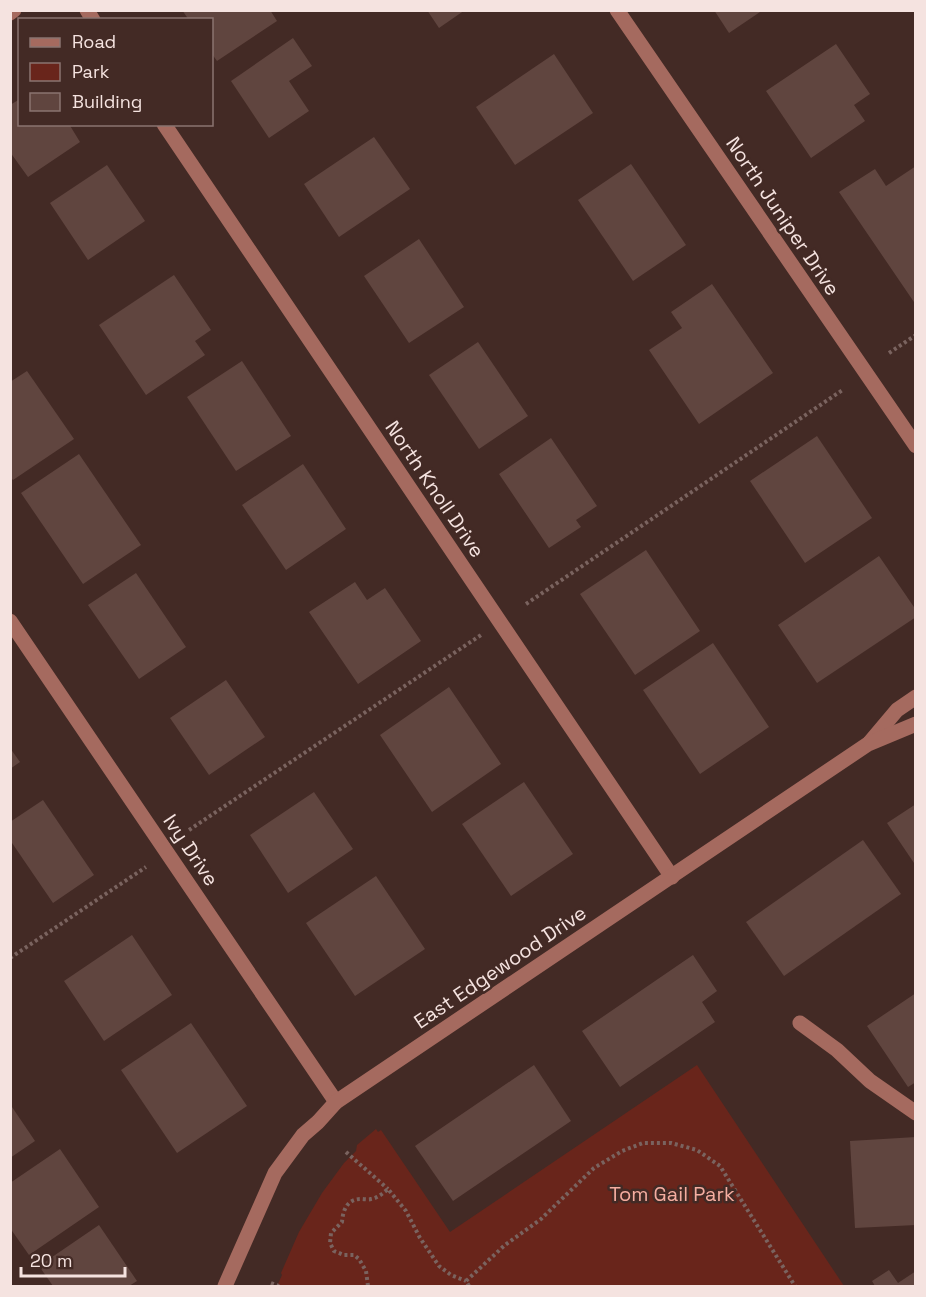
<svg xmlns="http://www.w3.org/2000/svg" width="926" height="1297" viewBox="0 0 926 1297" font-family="'Space Grotesk',sans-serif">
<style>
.green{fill:#69251b}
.building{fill:#60453f}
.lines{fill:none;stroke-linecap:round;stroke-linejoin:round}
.path{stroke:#7a635f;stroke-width:4;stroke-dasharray:3 3;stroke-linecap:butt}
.minor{stroke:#a56a5f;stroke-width:15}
.labels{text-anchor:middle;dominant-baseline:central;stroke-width:5;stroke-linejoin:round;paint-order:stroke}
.street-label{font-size:20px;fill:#f5e3e0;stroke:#432a25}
.park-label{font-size:20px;fill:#f5ada0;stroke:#432a25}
</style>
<rect width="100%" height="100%" fill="#432a25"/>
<path class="green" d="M697,1065L844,1286H277L282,1275L281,1273L299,1232L322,1193L344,1163L356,1151L357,1145L376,1129L378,1132L381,1130L450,1232Z"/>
<g class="building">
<path d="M182,10H270L277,21L217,61L212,54V20H189Z"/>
<path d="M427,10H465L439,28Z"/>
<path d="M714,10H763L729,33Z"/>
<path d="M293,38L312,66L289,81L309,111L269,138L231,81Z"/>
<path d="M836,44L870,94L854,105L865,121L811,158L766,91Z"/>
<path d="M554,54L593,113L515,165L476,107Z"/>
<path d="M20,99V124H69L80,142L28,177L10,152V105Z"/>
<path d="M374,137L410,189L339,237L304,184Z"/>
<path d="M631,164L686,245L633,281L578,200Z"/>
<path d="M107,165L145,221L88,260L50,203Z"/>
<path d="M916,166V305L839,192L875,169L886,186Z"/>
<path d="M419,239L464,307L409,343L364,276Z"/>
<path d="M174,275L211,330L195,341L205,355L146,395L99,325Z"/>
<path d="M712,284L773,373L699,424L649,350L682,328L671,312Z"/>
<path d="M478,342L528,416L479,449L429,375Z"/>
<path d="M242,361L291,436L236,471L187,397Z"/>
<path d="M27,371L74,439L13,480L10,477V382Z"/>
<path d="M817,436L872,518L805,563L750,481Z"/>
<path d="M551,438L597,506L576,520L581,527L549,548L499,474Z"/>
<path d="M79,454L141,545L83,584L21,493Z"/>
<path d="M303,464L346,529L286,570L242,505Z"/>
<path d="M646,550L700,631L635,675L580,594Z"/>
<path d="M879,556L916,610V617L817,683L778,625Z"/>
<path d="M136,573L186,647L139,679L88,605Z"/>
<path d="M355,582L367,600L385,588L421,641L358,684L309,612Z"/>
<path d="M713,643L769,727L700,774L643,690Z"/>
<path d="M226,680L265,737L209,775L170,718Z"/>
<path d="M449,687L501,764L432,812L380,735Z"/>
<path d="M10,748L20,762L10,769Z"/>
<path d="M524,782L573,854L511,896L462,824Z"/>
<path d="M314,792L353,849L288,893L250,835Z"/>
<path d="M43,800L94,875L53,903L10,840V822Z"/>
<path d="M916,804V866L887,823Z"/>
<path d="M863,840L901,894L784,976L746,922Z"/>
<path d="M376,876L425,949L355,996L306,923Z"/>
<path d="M132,935L172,995L104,1041L64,981Z"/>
<path d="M693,955L717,991L702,1002L715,1022L620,1087L582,1031Z"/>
<path d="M916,993V1082L908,1087L867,1026Z"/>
<path d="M191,1023L247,1106L177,1153L121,1070Z"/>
<path d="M534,1065L571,1121L453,1201L415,1146Z"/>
<path d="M10,1104L35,1141L10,1158Z"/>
<path d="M916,1137V1225L855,1228L850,1141Z"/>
<path d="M60,1149L99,1207L29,1255L10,1228V1183Z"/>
<path d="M99,1225L137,1281L129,1286H53L39,1266Z"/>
<path d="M889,1270L898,1283L916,1271V1286H875L872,1281Z"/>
</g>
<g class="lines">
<g class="path">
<path d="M889,353L916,335"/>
<path d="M526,604L844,389"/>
<path d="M189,830L481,635"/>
<path d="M10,958L146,867"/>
<path d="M346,1152L388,1189"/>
<path d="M271,1283L279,1286"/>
<path d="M368,1286L366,1271L359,1259L354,1255H344L334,1251L330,1243L331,1233L342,1222C343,1210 347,1199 361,1199C364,1199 368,1200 371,1199C378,1198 383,1193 388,1189L406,1211L420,1238L439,1266L451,1275L466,1281"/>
<path d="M469,1286L466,1281L505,1245L541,1219L594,1168L622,1151L643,1143H671L697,1150L720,1166L795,1286"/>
</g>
<g class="minor">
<path d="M87,10L93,20"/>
<path d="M617,10L916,446"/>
<path d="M10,13L14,10"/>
<path d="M164,124L672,877"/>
<path d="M10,621L336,1102"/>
<path d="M870,742L897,710L916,697"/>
<path d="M800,1023L837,1050L870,1081L916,1113"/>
<path d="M225,1286L275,1173L303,1135L318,1122L336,1102L868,744L916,724"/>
</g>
</g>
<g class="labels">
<g class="street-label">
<text transform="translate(783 216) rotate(56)">North Juniper Drive</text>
<text transform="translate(435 489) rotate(56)">North Knoll Drive</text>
<text transform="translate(191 850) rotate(56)">Ivy Drive</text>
<text transform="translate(500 967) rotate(-34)">East Edgewood Drive</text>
</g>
<g class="park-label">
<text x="672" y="1194">Tom Gail Park</text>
</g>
</g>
<rect width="926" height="1297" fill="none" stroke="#f5e3e0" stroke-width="24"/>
<rect x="18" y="18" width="195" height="108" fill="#432a25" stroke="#8a7470" stroke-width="1.5"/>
<rect x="30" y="38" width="30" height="9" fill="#a56a5f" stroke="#8a7470" stroke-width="1.5"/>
<text x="72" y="48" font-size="18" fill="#f5e3e0">Road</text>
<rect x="30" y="63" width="30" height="18" fill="#69251b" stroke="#8a7470" stroke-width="1.5"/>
<text x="72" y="78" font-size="18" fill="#f5e3e0">Park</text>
<rect x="30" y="93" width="30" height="18" fill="#60453f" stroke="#8a7470" stroke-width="1.5"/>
<text x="72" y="108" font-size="18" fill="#f5e3e0">Building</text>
<path d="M21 1267v9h104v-9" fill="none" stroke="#f5e3e0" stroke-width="3"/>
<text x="30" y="1267" font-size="18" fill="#f5e3e0" stroke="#432a25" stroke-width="4.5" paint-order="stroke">20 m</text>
</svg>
